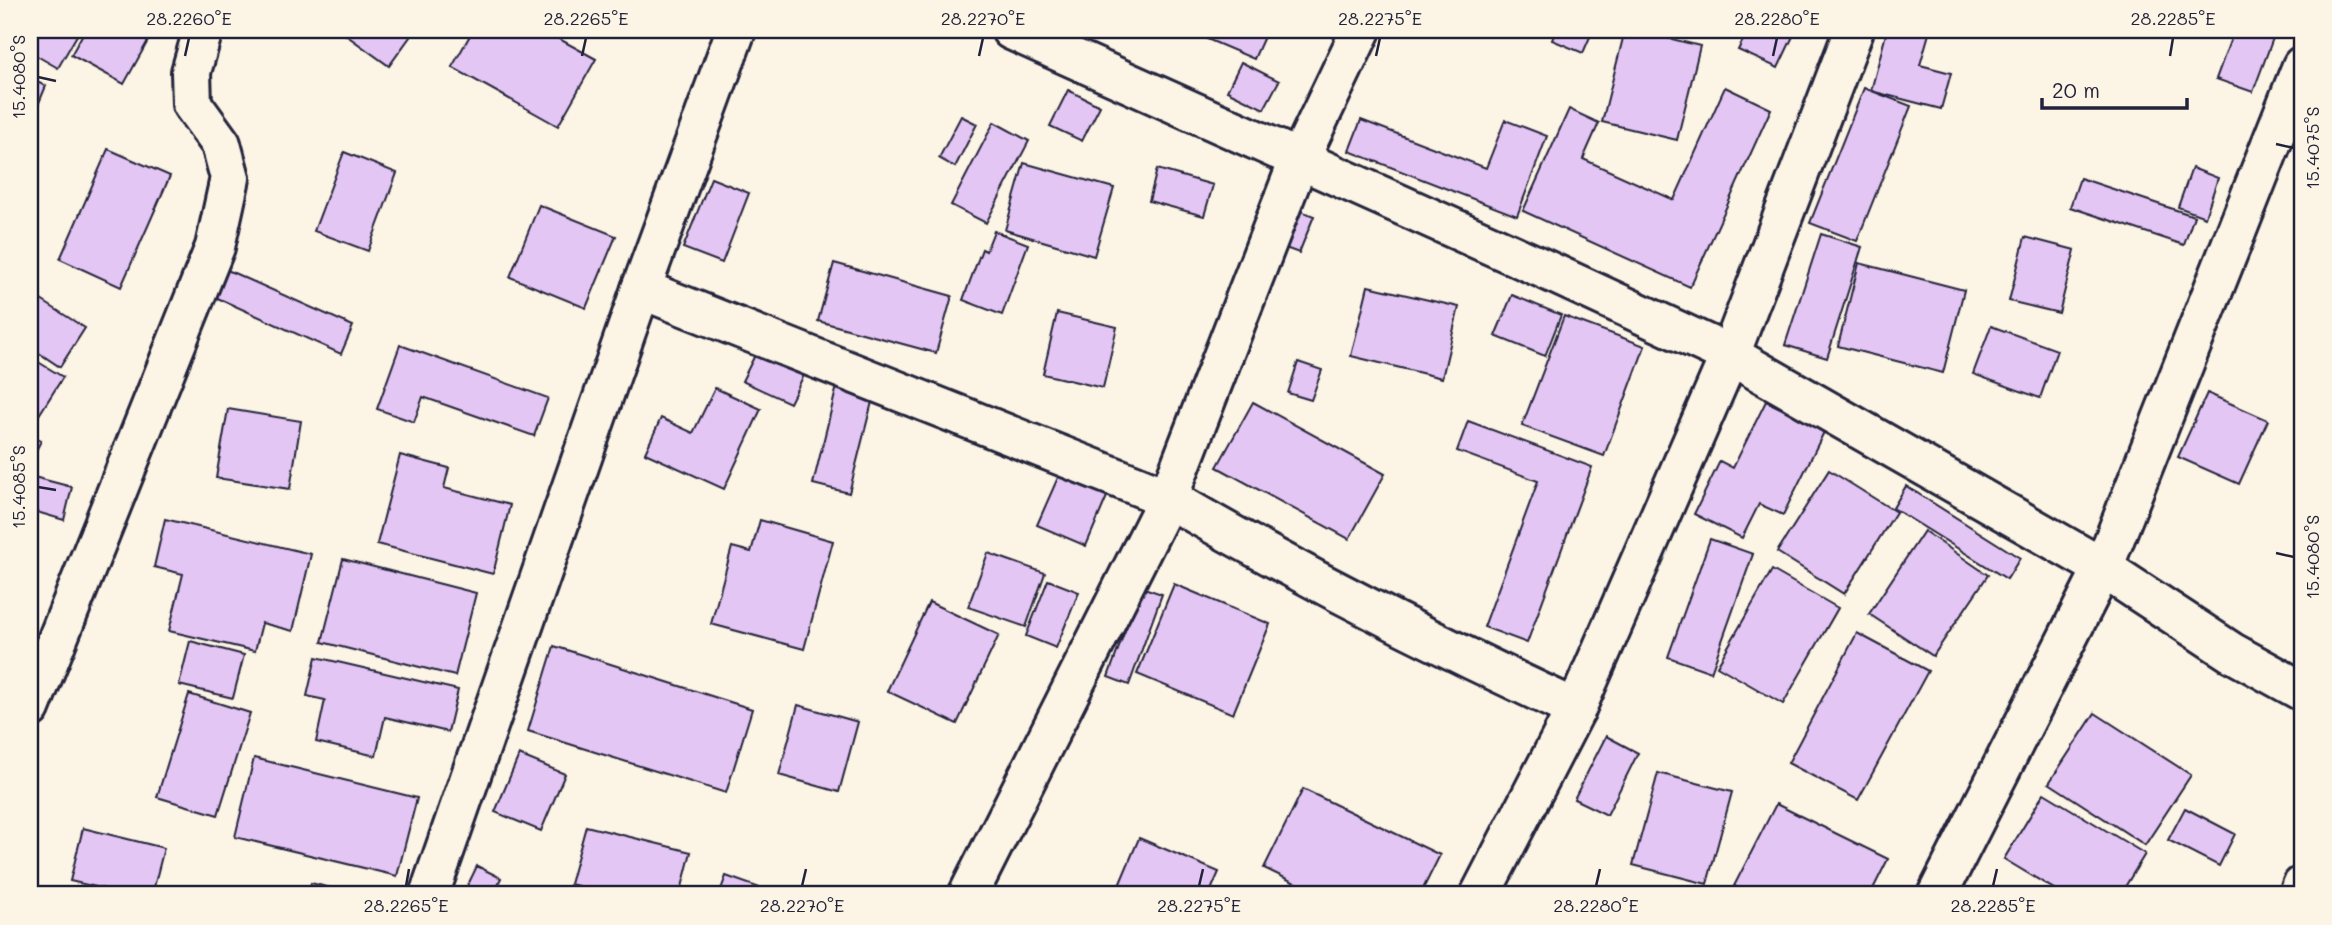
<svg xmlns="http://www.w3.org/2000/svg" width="2332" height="925" viewBox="0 0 2332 925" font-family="Mali,sans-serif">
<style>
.building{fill:#e4c6f4;stroke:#22223b;stroke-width:2}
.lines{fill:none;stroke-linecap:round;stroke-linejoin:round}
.minor-casing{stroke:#22223b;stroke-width:44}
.minor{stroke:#fcf5e5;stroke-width:38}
.ticks{fill:none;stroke:#22223b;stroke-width:2.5}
.neatline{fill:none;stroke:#22223b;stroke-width:2.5}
.ticks-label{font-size:18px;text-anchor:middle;fill:#22223b}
</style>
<rect width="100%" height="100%" fill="#fcf5e5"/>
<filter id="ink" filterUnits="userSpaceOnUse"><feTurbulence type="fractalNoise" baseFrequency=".0143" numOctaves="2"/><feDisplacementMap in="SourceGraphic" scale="14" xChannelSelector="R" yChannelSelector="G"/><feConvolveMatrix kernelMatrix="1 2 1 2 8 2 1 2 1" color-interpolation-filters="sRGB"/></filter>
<g filter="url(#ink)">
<g class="building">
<path d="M30,30H80L58,68L30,52Z"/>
<path d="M85,30H154L124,84L71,55Z"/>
<path d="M339,30H415L389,66Z"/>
<path d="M473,30H543L596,59L558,126L452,67Z"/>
<path d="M1186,30H1267L1254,59Z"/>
<path d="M1556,30H1593L1583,53L1552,40Z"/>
<path d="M1625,30H1636L1700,46L1677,140L1602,122Z"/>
<path d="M1748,30H1796L1778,68L1738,50Z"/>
<path d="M1887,30H1930L1920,65L1951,73L1941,109L1871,91Z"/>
<path d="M2234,30H2276L2253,92L2216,79Z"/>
<path d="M1241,62L1279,81L1264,109L1227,91Z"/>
<path d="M30,79L46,86L33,117L30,115Z"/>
<path d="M1725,87L1771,109L1690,287L1523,211L1569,109L1599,123L1583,159L1674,200Z"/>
<path d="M1864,88L1911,106L1857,241L1810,223Z"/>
<path d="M1068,90L1100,106L1082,141L1050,126Z"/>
<path d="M961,116L977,124L955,167L939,158Z"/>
<path d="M1361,120L1486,168L1505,120L1547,136L1517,216L1349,151Z"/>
<path d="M994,122L1029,141L986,223L951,205Z"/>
<path d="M108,149L170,176L121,287L60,259Z"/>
<path d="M344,152L397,173L368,251L314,231Z"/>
<path d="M1024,163L1114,188L1094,256L1005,230Z"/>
<path d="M2192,168L2218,178L2205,217L2178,207Z"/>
<path d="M1157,169L1213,185L1204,216L1149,201Z"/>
<path d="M711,178L749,193L722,263L683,248Z"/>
<path d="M2080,178L2194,216L2184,245L2070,207Z"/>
<path d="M539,205L616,236L586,308L510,277Z"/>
<path d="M1290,207L1314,216L1299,253L1274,244Z"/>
<path d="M994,231L1028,244L1002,315L963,300L982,249L986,251Z"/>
<path d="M1821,234L1862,247L1827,358L1785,345Z"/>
<path d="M2025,237L2075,250L2059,313L2009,301Z"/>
<path d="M834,263L952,296L936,353L818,321Z"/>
<path d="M1859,263L1964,290L1943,373L1838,346Z"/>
<path d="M225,269L353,326L341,354L213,296Z"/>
<path d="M1368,286L1459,307L1442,378L1351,356Z"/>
<path d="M30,293L85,328L60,367L30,347Z"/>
<path d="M1512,295L1561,315L1545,356L1495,336Z"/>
<path d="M1057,313L1117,327L1103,388L1043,374Z"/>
<path d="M1564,316L1645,346L1604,456L1522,426Z"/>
<path d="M1991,326L2057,350L2040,398L1973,374Z"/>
<path d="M400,345L548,398L534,436L423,397L414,422L377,409Z"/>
<path d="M759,347L807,369L790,403L742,381Z"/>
<path d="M30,357L63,377L32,426L30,425Z"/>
<path d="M1298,362L1322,370L1311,400L1288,393Z"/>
<path d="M838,382L875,390L849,493L813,484Z"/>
<path d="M715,388L761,409L724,489L645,453L661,418L693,433Z"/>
<path d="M2207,393L2268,420L2239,484L2178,457Z"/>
<path d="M1766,401L1825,430L1783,515L1759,504L1742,538L1694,514L1720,461L1733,468Z"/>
<path d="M1253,402L1385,474L1349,539L1217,467Z"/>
<path d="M228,409L301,421L290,489L216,478Z"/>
<path d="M1468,421L1592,467L1527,643L1484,627L1538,481L1457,451Z"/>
<path d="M30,435L41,441L30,462Z"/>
<path d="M400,455L449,468L444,488L510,505L493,574L377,544Z"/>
<path d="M1063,466L1111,487L1086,546L1037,525Z"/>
<path d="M1829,470L1896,512L1844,594L1777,552Z"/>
<path d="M30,476L72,487L64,520L30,510Z"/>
<path d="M1906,486L2020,558L2007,579L1893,508Z"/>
<path d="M165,519L311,554L293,631L262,623L255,651L169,631L183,574L154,567Z"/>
<path d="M760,520L833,541L804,649L711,624L732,547L751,552Z"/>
<path d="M1924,531L1988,575L1933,656L1869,614Z"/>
<path d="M1710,539L1753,554L1711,672L1668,657Z"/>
<path d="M988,553L1045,573L1026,627L968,607Z"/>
<path d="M343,559L476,593L455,676L322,642Z"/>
<path d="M1772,570L1838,608L1783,704L1717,666Z"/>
<path d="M1048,580L1079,592L1056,648L1026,636Z"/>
<path d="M1174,584L1270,624L1233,714L1137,674Z"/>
<path d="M1141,587L1162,594L1129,685L1108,677Z"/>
<path d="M929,602L999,635L957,724L887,691Z"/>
<path d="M1857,633L1928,671L1858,800L1788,763Z"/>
<path d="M190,641L244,655L233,698L179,685Z"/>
<path d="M554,646L752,709L726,793L528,731Z"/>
<path d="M316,657L458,690L448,732L385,717L376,756L316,742L325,700L307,696Z"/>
<path d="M189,694L250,713L218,815L157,797Z"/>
<path d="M798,705L858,722L839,792L779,775Z"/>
<path d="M2095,713L2191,775L2145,845L2049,783Z"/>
<path d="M1606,736L1638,753L1607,815L1574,799Z"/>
<path d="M519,755L565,774L541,831L495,812Z"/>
<path d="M254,758L417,798L397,876L235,837Z"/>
<path d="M1658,773L1732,792L1707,884L1633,865Z"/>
<path d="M1303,789L1440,855L1420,895H1320L1264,868Z"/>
<path d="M2044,793L2145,854L2120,895H2064L2004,859Z"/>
<path d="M1776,804L1888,859L1870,895H1752L1734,886Z"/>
<path d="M2185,808L2235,834L2219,866L2168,840Z"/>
<path d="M586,826L691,852L680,895H614L570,884Z"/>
<path d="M83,828L164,848L152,895H131L70,881Z"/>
<path d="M1139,838L1219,872L1209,895H1115Z"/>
<path d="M477,866L501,878L493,895H463Z"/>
<path d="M726,876L780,895H719Z"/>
<path d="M311,883L358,895H308Z"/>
</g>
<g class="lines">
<defs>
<g id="minor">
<path d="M1011,30L1542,268L1730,355L2103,568L2231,652L2302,691"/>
<path d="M641,289L1168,498C1300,575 1437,645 1576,709"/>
<path d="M30,708L215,247L230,178L221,144L192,104L191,72L203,30"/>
<path d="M429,895L641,289L736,30"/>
<path d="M968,895L1168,498L1299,160L1361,30"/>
<path d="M1480,895L1576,709L1730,355L1854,30"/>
<path d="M1937,895L2103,568L2302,66"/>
<path d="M2299,895L2302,886"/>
</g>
</defs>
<use href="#minor" class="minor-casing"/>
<use href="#minor" class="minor"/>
</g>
</g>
<path class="ticks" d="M185,56L189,38M582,56L586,38M979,56L983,38M1376,56L1380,38M1773,56L1777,38M2170,56L2173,38M38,77L56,81M2276,144L2294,148M38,487L56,490M2276,553L2294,557M406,886L409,869M802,886L806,869M1199,886L1203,869M1596,886L1600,869M1993,886L1997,869"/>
<rect width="2332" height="925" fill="none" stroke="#fcf5e5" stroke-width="77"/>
<path d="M2042 98v10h145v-10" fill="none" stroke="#22223b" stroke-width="3.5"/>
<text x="2052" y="98" font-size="21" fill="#22223b" stroke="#fcf5e5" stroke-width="5" paint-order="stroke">20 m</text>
<rect x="38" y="38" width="2256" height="848" class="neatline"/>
<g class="ticks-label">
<text x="189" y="25">28.2260°E</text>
<text x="586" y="25">28.2265°E</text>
<text x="983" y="25">28.2270°E</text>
<text x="1380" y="25">28.2275°E</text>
<text x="1777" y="25">28.2280°E</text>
<text x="2173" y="25">28.2285°E</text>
<text transform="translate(19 77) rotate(-90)" y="6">15.4080°S</text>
<text transform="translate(2313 148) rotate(-90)" y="6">15.4075°S</text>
<text transform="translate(19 487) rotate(-90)" y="6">15.4085°S</text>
<text transform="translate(2313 557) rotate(-90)" y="6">15.4080°S</text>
<text x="406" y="912">28.2265°E</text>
<text x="802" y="912">28.2270°E</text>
<text x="1199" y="912">28.2275°E</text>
<text x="1596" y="912">28.2280°E</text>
<text x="1993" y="912">28.2285°E</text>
</g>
</svg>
